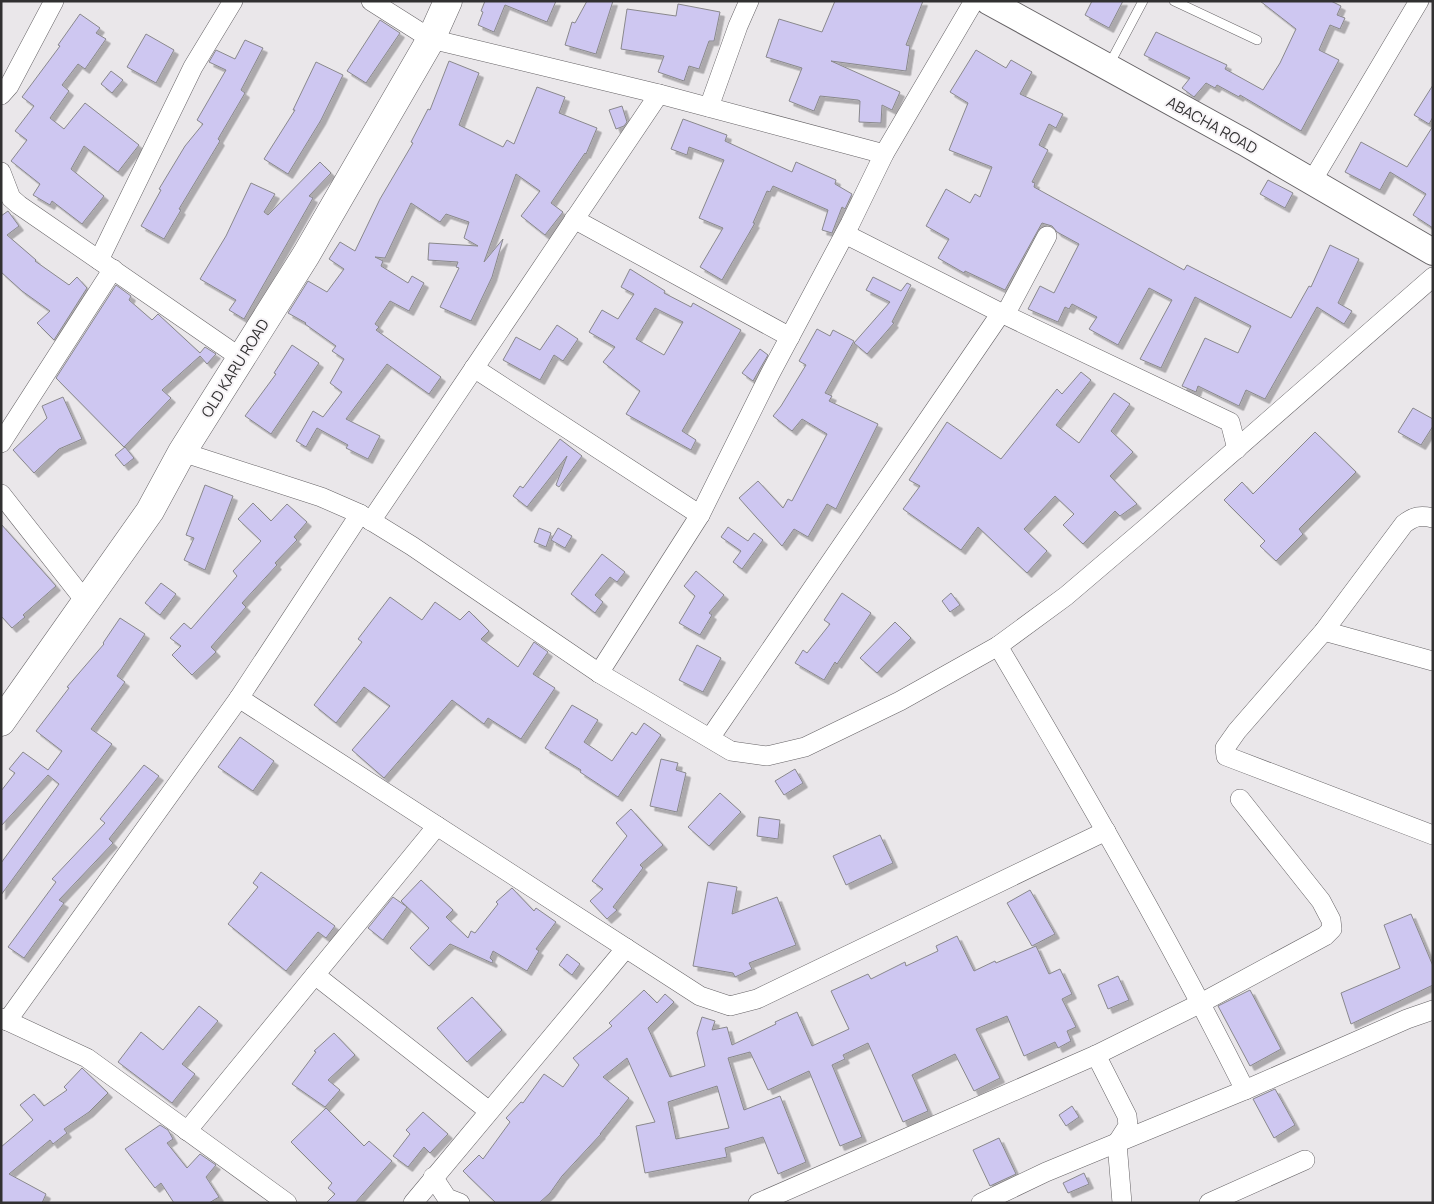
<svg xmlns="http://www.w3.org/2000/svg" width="1434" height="1204" viewBox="0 0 1434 1204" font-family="Manrope,sans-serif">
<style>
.building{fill:#cec7f1;stroke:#89888c;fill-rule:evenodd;filter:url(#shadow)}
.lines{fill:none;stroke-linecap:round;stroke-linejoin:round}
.lane-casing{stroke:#656265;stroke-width:10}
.street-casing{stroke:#656265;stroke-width:20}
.secondary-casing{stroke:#656265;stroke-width:28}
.primary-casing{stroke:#656265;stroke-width:29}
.lane{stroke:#fff;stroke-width:9}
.street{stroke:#fff;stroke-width:19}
.secondary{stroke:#fff;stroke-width:26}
.primary{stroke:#fff;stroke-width:28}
.labels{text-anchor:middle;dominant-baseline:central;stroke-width:4;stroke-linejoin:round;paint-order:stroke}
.street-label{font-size:15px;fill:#313031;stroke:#f7f4f7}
</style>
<defs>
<filter id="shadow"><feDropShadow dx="4.5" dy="4.5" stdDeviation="0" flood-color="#0004"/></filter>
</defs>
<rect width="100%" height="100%" fill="#eae7ea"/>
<g class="building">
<path d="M485,1H556L547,22L505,5L494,32L478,25L483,12L481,11Z"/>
<path d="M587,1H613L596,54L565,45L572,22L575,23Z"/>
<path d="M835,1H923L906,45L910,46L906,71L831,61L900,92L892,110L882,105L881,123L859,122L860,101L858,100L820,96L814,111L789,101L802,68L766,57L779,19L822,32Z"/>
<path d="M1092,1H1123L1109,28L1085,15Z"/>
<path d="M1260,1H1331L1341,6L1337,15L1345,18L1340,29L1330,25L1319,50L1339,60L1301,131L1240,95L1239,97L1217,85L1215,88L1206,83L1194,97L1182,88L1190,78L1144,55L1156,32L1227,65L1225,69L1263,90L1280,63L1296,29Z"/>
<path d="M678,4L720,12L714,41H709L699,69L689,66L684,81L658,72L664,56L621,49L627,9L676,16Z"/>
<path d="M80,14L100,28L96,33L106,39L85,69L78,64L62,85L69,91L50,118L64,129L85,103L139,145L118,172L84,146L71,169L104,196L82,224L52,201L50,205L33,195L40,184L11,161L27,140L15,131L34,106L22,97L60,46L58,45Z"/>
<path d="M380,20L400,33L366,83L347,71Z"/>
<path d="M146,34L174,50L156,83L127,67Z"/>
<path d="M245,40L263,48L241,90L245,93L218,139L220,141L179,209L181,210L164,239L141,226L161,190L159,189L185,146L203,124L197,120L226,70L209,62L216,50L235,59Z"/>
<path d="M976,50L1006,68L1011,60L1032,72L1020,94L1063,114L1056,128L1049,124L1039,145L1048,150L1032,182L1035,183L1034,187L1184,270L1187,265L1291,318L1309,286L1311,287L1330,245L1359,259L1338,303L1352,311L1344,324L1317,307L1265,399L1246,390L1239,406L1198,386L1196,392L1182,386L1205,338L1238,353L1251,326L1195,297L1161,368L1140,359L1172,300L1149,288L1118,345L1089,329L1097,317L1072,304L1069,309L1065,307L1058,322L1028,309L1040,286L1054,293L1079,244L1057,232L1052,226L1042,223L1005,290L965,271L964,273L938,258L949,239L926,226L946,189L970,203L975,194L980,197L992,167L949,150L968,103L950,92Z"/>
<path d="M449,61L479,73L459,125L503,147L507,140L514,144L537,87L565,97L559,113L597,128L586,154L585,153L551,203L563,212L545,235L521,216L540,191L516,174L484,262L503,239L492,277L471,321L440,307L459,268L456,267L458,262L428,260L429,243L478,246L464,238L469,222L446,214L440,222L411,203L385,258L375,257L383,261L381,266L408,283L412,276L424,283L409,311L390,301L375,324L379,327L376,330L441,377L429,394L387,364L346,419L380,436L368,459L346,448L348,445L317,428L306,447L296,441L313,411L323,417L342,392L330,383L344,359L332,351L336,346L305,324L306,323L288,313L308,281L327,292L344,269L329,259L340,242L355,251L380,199L413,143L411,142L428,109L430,110Z"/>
<path d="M316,62L343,75L321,120L288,174L264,159L295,110H293Z"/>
<path d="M111,71L123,80L112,93L101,84Z"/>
<path d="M1433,85V117L1429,124L1414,115Z"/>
<path d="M622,106L627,122L624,126L616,129L609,110Z"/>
<path d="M683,119L727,135L725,141L792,172L796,162L836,180L835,184L852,194L845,209L842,207L832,233L822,230L828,210L773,186L770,192L767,191L753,223H755L722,280L700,267L723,228L699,218L724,160L689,147L687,155L671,149Z"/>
<path d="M1433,126V228L1413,215L1426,194L1390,172L1380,190L1345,172L1361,142L1407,167Z"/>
<path d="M320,162L331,173L309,196L313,198L244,319L229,310L236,300L200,279L226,236L251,183L275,194L264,212L268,215Z"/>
<path d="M1268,180L1293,193L1285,208L1260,194Z"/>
<path d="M8,211L19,226L7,235L36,260L35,261L69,285L77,277L87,288L54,340L37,323L50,311L22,291L1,272V216Z"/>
<path d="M630,269L665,291L664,293L691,307L693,303L741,330L682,431L696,440L691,450L626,414L640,391L603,362L615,347L589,332L602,310L618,319L634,294L621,287ZM655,308L683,322L664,355L636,339Z"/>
<path d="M873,277L901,291L907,283L911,285L892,322L894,323L867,354L854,343L890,302L866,290Z"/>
<path d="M116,285L131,296L129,300L152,320L158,314L159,315L200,353L205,347L216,354L207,364L200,356L162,390L171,398L124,447L56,378Z"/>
<path d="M557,325L578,339L563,361L554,355L540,380L503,360L516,337L540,350Z"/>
<path d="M817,329L830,336L833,330L854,341L825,393L832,396L829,401L878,424L836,509L827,504L808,537L794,529L782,546L739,498L758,481L783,508L788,499L792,501L827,434L802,419L792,431L773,416L781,406L806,365L799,361Z"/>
<path d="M292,345L319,363L271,434L245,416L276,374L274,373Z"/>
<path d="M760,349L768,355L753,381L742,373Z"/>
<path d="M1081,372L1091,380L1056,425L1079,443L1114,393L1130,404L1111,431L1133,452L1110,476L1137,504L1120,516L1115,511L1083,544L1063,525L1074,514L1055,496L1024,529L1047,551L1027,573L978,527L961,550L903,509L920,486L909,480L947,422L1001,459L1057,389L1062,394Z"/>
<path d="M63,397L82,439L59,449L34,473L13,450L47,418L42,406Z"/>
<path d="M1413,408L1433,419V426L1421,445L1398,432Z"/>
<path d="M1315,432L1356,472L1299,529L1303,534L1276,561L1260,546L1265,541L1224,500L1242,482L1253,494Z"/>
<path d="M560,439L582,456L559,487L556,485L567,456L527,507L513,496L520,486L523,488Z"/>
<path d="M125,447L134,458L124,466L115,455Z"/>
<path d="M205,485L233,496L205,570L184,560L194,538L186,535Z"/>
<path d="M253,503L271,521L287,504L307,522L294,537L297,540L275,563L277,565L242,603L246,607L211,647L216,652L192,675L172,655L181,646L170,638L184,623L191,629L237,576L233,571L261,541L238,519Z"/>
<path d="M1,524L56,586L23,615L25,617L12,628L1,616Z"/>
<path d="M728,527L748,541L754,533L763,540L742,569L733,562L741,551L721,537Z"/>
<path d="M539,528L551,533L546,547L534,542Z"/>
<path d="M558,528L572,536L565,548L551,540Z"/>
<path d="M602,554L625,572L617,582L610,577L595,595L603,602L595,613L571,594Z"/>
<path d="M696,571L724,595L709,613L712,615L700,635L679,623L695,596L684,586Z"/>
<path d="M161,583L176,594L160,615L145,603Z"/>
<path d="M842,593L871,613L837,664L835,662L824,680L795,663L803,650L807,653L830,624L824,620Z"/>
<path d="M951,593L960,605L950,612L942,601Z"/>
<path d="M390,597L422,620L435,602L460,620L469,611L489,631L481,639L518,667L534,642L548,652L533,674L555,688L521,739L488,718L484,724L452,700L384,778L352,750L390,706L364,687L336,723L314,705L362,642L358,639Z"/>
<path d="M120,618L145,634L117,676L125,682L91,729L112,744L1,895V863L59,784L48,775L1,826V791L15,773L9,769L23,752L48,770L62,751L36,731L69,688L67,687L104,644L103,643Z"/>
<path d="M895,622L911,638L877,673L860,658Z"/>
<path d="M697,645L721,658L703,692L679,680Z"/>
<path d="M572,705L598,720L584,742L612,761L632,732L636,735L644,723L661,735L618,797L580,772L581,770L545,748Z"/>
<path d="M240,737L274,761L253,791L218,767Z"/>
<path d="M661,759L678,763L676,770L686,773L677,812L650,806Z"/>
<path d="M144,765L159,776L109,839L113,843L59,900L64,903L24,958L8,947L56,882L52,879L105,823L100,819Z"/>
<path d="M795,769L803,783L784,795L775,781Z"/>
<path d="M720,793L741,812L709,846L688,827Z"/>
<path d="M631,809L663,845L640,865L643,868L613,907L617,910L607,919L590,901L603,889L592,881L627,836L616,823Z"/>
<path d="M759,817L780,820L778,839L757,836Z"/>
<path d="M880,835L893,863L846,885L833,856Z"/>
<path d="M261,872L335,926L326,938L318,932L286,971L228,924L258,887L253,883Z"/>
<path d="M421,880L453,910L446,917L468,938L471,931L475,933L498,904L496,902L512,888L534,911L536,908L556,922L536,949L539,951L527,971L493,951L490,958L493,961L492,963L450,944L429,966L410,948L429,928L401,901Z"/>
<path d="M708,882L737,887L732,914L777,897L796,945L749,963L752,969L735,977L733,973L693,966Z"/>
<path d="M1030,890L1055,934L1032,946L1007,903Z"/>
<path d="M393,897L407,907L383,940L368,928Z"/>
<path d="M1411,914L1433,966V985L1351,1024L1341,993L1400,968L1384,925Z"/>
<path d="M957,936L974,971L995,961L996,963L1036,946L1049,974L1060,969L1072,994L1062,999L1076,1027L1067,1031L1071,1041L1058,1048L1055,1042L1024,1056L1007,1016L976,1029L1000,1078L974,1091L955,1054L912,1075L928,1111L903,1122L868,1043L843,1055L845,1059L832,1065L862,1137L840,1146L809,1071L768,1090L750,1052L728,1058L744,1110L780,1096L806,1162L778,1174L763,1137L725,1148L727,1157L645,1173L636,1126L655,1122L627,1058L603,1077L629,1098L600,1134H601L562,1176L550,1193L539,1203H496L463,1171L479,1155L483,1159L510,1122L506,1118L521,1102L523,1103L544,1074L563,1087L579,1065L573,1058L612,1026L609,1023L644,990L657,1003L665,994L674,1002L648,1028L670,1077L705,1066L697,1033L702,1017L715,1021L712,1030L727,1027L732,1045L776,1024L775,1022L797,1012L812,1046L849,1029L831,991L868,974L871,979L905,962L906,966L938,951L936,946ZM717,1086L729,1128L676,1139L668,1102Z"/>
<path d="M567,954L580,964L572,975L559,965Z"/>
<path d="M1118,976L1129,1000L1108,1009L1098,985Z"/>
<path d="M1250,990L1281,1049L1250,1066L1218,1006Z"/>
<path d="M472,997L502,1030L467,1062L437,1028Z"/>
<path d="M199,1006L218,1021L182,1064L195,1074L172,1103L118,1062L141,1032L163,1050Z"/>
<path d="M334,1033L355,1055L328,1080L340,1090L325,1107L292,1084L316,1052L314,1051Z"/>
<path d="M82,1068L108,1093L89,1112L64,1129L67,1133L53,1144L50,1140L9,1174L46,1194L42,1203H1V1147L33,1120L20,1105L34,1094L44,1106L67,1090L64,1087Z"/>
<path d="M1275,1089L1295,1125L1274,1138L1253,1099Z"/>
<path d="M1072,1106L1079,1117L1066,1126L1059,1115Z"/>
<path d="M326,1108L364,1146L369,1141L392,1161L355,1203H326L335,1194L328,1188L332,1183L291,1142Z"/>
<path d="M423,1112L448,1134L430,1153L424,1147L408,1167L393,1156L410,1134L406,1130Z"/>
<path d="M160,1125L168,1130L173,1139L167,1143L187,1168L200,1154L216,1165L206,1177L219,1197L209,1203H174L161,1183L155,1188L125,1149Z"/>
<path d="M999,1138L1016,1174L990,1186L973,1150Z"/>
<path d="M1084,1173L1089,1184L1068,1193L1063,1183Z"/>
</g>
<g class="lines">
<defs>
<g id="lane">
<path d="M1174,1L1257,40"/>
<path d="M1109,65L1143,1"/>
</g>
<g id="street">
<path d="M371,1L431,39L659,94L884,154"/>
<path d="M1,95L9,86L54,1"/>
<path d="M709,107L738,26L749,1"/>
<path d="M1,172L11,198L19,205L241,358"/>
<path d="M1312,181L1419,1"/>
<path d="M574,219L790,337"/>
<path d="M845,234L1001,313L1230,422L1237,449"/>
<path d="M99,260L193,67L233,1"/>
<path d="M1005,315L1047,236"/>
<path d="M474,368L700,515"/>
<path d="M1,443L113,269"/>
<path d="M182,452L321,497L360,514L412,546L599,673L731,751L767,756L805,747L900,701L998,646L1066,596L1147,527L1433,277"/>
<path d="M1,494L86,602"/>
<path d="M1433,518C1421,515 1414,516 1404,524L1324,631L1237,731L1225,748L1226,756L1433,835"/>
<path d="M371,521L659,94"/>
<path d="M1324,631L1433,661"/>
<path d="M998,646C1084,792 1169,938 1245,1090"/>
<path d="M599,673L700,515L770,374L850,224L884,154L974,1"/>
<path d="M239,698L700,996L730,1006L757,999L1106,831"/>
<path d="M710,738L1001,313"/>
<path d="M315,975L489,1111"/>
<path d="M1,1018L87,1058L287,1203"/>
<path d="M7,1021L239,698L360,514"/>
<path d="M1096,1055L1127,1116L1128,1126L1117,1143L1122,1203"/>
<path d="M187,1131L437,826"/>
<path d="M433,1177L447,1198L460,1203"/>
<path d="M413,1203L626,948"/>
<path d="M758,1203L1096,1055L1201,1003L1325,936L1332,929L1331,920L1321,901L1240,799"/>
<path d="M981,1203L1046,1172L1245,1090L1407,1019L1433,1010"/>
<path d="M1209,1203L1305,1160"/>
</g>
<path id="secondary" d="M988,1L1244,142L1433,252"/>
<path id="primary" d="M1,722L150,511L182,452L306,255L431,39L448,1"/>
</defs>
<use href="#lane" class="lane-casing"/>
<use href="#street" class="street-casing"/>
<use href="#secondary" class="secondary-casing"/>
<use href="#primary" class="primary-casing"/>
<use href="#lane" class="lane"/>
<use href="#street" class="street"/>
<use href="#secondary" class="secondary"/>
<use href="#primary" class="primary"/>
</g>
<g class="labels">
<g class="street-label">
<text transform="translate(1212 125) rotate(29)">ABACHA ROAD</text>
<text transform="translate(235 368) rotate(-58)">OLD KARU ROAD</text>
</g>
</g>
<rect width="1434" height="1204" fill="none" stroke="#313031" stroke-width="5"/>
</svg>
